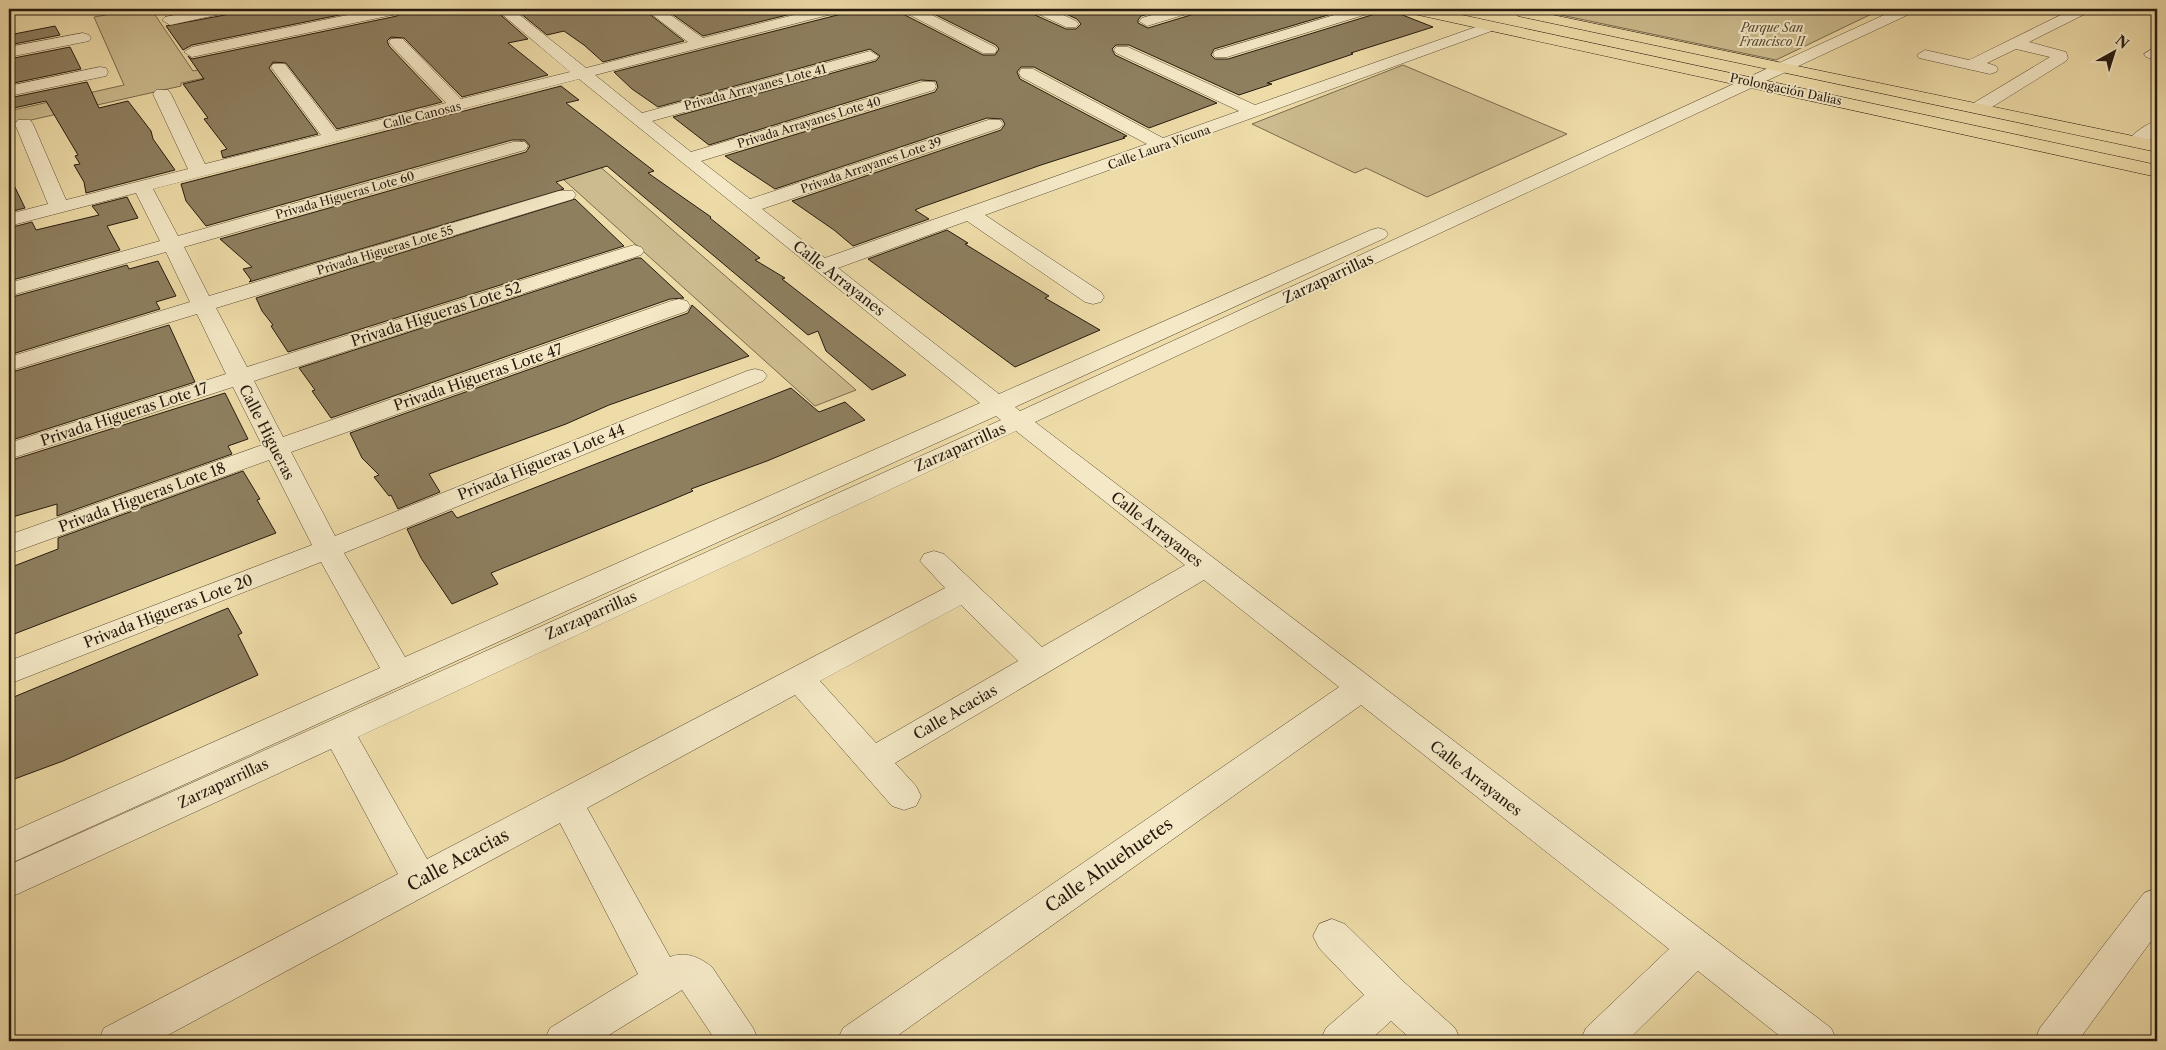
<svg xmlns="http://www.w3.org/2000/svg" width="2166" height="1050" viewBox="0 0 2166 1050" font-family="'Libre Caslon Text',serif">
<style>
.green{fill:#ccbb8e;stroke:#796a4e}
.building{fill:#8e7f5f;stroke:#261a0f}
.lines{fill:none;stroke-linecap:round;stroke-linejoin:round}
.minor-casing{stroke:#584a35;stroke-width:1}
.major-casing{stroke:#261a0f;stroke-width:1}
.minor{fill:#f4e8c6;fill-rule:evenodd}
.major{fill:#eedca8;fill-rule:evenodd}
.labels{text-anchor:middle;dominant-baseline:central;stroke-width:4;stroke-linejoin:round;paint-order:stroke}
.far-park-label{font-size:12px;font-style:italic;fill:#584a35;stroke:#f4e8c6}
.far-street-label{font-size:12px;fill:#261a0f;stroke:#f4e8c6}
.street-label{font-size:15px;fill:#261a0f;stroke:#f4e8c6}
.near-street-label{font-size:18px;fill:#261a0f;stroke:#f4e8c6}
</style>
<rect width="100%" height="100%" fill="#eedca8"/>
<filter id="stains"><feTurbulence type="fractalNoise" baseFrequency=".004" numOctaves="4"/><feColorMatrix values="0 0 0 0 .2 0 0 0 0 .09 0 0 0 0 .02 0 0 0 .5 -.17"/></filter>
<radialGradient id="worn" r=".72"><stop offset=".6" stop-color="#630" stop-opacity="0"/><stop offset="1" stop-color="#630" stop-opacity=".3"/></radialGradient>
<g class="green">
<path d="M139,9H151L193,71L432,18L403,36L181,83V86L9,125V111L124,85L94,17Z"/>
<path d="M1532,9H1882L1776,60Z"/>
<path d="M1403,65L1567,134L1427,197L1366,168L1355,173L1252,124Z"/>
<path d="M542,116L856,390L815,406L504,126Z"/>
</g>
<g class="building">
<path d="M235,9H369L192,45L183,50L166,26L230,14Z"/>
<path d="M407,9H494L528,39L508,43L548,75L462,97L404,38L391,37L387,41L389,46L442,102L337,129L286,63L273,62L269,68L318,134L223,158L221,151L227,149L204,119L208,118L183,84L204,79L188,56L192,59L397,16Z"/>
<path d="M515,9H643L684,41L603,62L584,45L564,31L547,35Z"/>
<path d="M665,9H811L703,36Z"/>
<path d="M861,9H899L903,14L983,55H995L999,49L996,45L924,9H1029L1033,14L1066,29H1076L1081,24L1077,19L1055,9H1167L1141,16L1138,20V23L1148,28L1194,14L1198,9H1348L1214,49L1211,55L1215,59H1228L1375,14L1379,9H1399L1400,14L1433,27L1351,53L1353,54L1267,83L1272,84L1239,95L1129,45H1116L1112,49L1115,55L1217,103L1149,128L1034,67H1021L1017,72L1020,79L1127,136L1123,137L1125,138L1041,165L922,207L915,210L929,219L853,246L834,230L792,201L1001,130L1005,124L1002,119L987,118L775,189L725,156L935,92L938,87L936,81L921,80L709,145L673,117L876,61L880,56L870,49L658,107L632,89L614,72Z"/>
<path d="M55,26L60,35L9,45V35Z"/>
<path d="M70,47L81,69L9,84V59Z"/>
<path d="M87,82L99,108L128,101L151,131L153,139L175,170L86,193L84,182L74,165L80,164L75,156L78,155L46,101L9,109V98Z"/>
<path d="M561,86L579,100L566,103L654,171L648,173L711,217L710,218L760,258L755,260L785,278L782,279L906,375L872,390L826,351L818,331L808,335L607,166L556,182L564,189L249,282L251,280L243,269L252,267L220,239L526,152L530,146L525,140H512L206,226L186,201L181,184Z"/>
<path d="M9,175L25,208L9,212Z"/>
<path d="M127,197L138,218L107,226L120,250L9,281V228L32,222L36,230L99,215L92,206Z"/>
<path d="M575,199L624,246L288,352L271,326L273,325L262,311L256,298Z"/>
<path d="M947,230L968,243L965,244L1049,296L1045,298L1100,330L1015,367L868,259Z"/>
<path d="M637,258H641L684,298L670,299L331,418L312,391L315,390L299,368Z"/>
<path d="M158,261L176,296L156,302L160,309L9,355V298L127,265L129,269Z"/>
<path d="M692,305L749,356L609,405L566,424L429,474L440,492L398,509L391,495L389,496L374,477L379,475L362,458L350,433L688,313Z"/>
<path d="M169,325L195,382L9,441V373Z"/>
<path d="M791,388L819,412L845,402L865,420L767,461L691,489L693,491L662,504L491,573L498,584L452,604L421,558L407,529L452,511L457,518Z"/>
<path d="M225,393L248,439L228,446L232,454L57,516V504L9,518V461Z"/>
<path d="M243,471L260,499L257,500L276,533L9,636V568L58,549V538Z"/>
<path d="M228,608L242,633L238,635L258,675L63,761L9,781V699Z"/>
</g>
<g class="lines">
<defs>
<g id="minor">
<path d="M204,9H233L230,12L170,25L162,20L165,17Z"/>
<path d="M377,9H405L397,14L192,57L184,52L192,47Z"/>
<path d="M496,9H512L586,68L688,42L645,9H662L703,38L818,9H843L840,12L595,75L642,113L870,51L878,56L876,59L652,121L691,152L922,82H934L936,86L934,90L701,161L750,199L988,120H1000L1003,124L1000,128L762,209L825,258L1147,144L1021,77L1019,73L1021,69H1033L1163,138L1239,111L1116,53L1114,50L1116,47H1128L1255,105L1487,23H1497L1500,26L1497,29L985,215L1101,292L1104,297L1101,302L1093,304L1085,302L967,221L838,268L999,394L1371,230L1378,228L1385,230L1388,234L1385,238L1015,407L1020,411L1897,9H1916L1914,12L1035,422L1831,1028L1837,1041H1786L1698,971L1627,1041H1580L1586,1028L1669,949L1361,705L890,1041H837L843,1028L1339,687L1204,580L895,763L916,786L921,796L916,806L904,810L892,806L795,695L587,808L670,957C686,951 699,957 712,967L753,1028L759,1041H716L682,990L599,1041H544L550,1028L638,974L560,823L157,1041H98L104,1028L398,874L331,749L9,898V865L1001,420L996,416L9,864V833L380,668L321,562L9,684V661L312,545L269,460L9,554V535L262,445L233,387L9,459V443L226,374L197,314L9,371V357L190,302L166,252L9,296V283L160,241L136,193L9,226V214L48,204L15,124L18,120H30L33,124L66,200L188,169L153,94L156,90H168L171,94L205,164L321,135L271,67L273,64H285L336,131L446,103L391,45L389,42L391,39H403L461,99L570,72ZM579,79L980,403L405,657L344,553L763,381L767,376L763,371L755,369L747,371L335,536L291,452L687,311L690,306L687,301L679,299L671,301L283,437L254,381L641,255L644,251L641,247L634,245L627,247L247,367L216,308L573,199L576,195L573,191H559L209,296L184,247L525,150L528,146L525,142H513L178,236L153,189ZM1016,431L1185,565L1042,647L944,554L934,551L924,554L920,561L945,588L427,859L358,737ZM961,605L1018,661L876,743L820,681Z"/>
<path d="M901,9H920L995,47L997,50L995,53H983L904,12Z"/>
<path d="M1031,9H1051L1076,21L1079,24L1076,27H1066L1034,12Z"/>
<path d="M1173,9H1196L1193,12L1147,26L1139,21L1142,18Z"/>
<path d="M1354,9H1377L1374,12L1227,57H1215L1213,54L1215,51Z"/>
<path d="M2073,9H2092L2089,12L2029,42L2066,52L2068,58L2066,61L1984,112H1972L1969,108L1972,104L2050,57L2016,49L1987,63L1996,66L1998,69L1996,72L1990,74L1919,58L1917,55L1925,50L1969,60Z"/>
<path d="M83,33L89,35L91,38L89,41L9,57V47Z"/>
<path d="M2152,49L2157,50V61L2146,57L2144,54Z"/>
<path d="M100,67L106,68L108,72L106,76L9,96V86Z"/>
<path d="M2157,121V134L2142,146H2130L2127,142C2133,133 2147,123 2157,121Z"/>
<path d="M2157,888V933L2078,1041H2034L2040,1028L2144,893Z"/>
<path d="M1332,919L1345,924L1405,983L1455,1028L1461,1041H1413L1391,1021L1369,1041H1320L1326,1028L1364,995L1319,948L1313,936L1319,924Z"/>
</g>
<g id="major">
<path d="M1406,9H1434L2157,165V177L1414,14Z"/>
<path d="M1524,9L2157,141V152L1518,16L1515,13L1518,10Z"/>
</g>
</defs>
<use href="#minor" class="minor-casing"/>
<use href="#major" class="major-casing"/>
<use href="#minor" class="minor"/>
<use href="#major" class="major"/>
</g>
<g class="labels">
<g class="far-park-label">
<text x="1772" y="27">Parque San<tspan x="1772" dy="14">Francisco II</tspan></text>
</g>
<g class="far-street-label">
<text transform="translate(755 87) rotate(-15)">Privada Arrayanes Lote 41</text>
<text transform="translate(1786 89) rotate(12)">Prolongación Dalias</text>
<text transform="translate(422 115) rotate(-14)">Calle Canosas</text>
<text transform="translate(809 122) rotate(-17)">Privada Arrayanes Lote 40</text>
<text transform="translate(1159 147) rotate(-20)">Calle Laura Vicuna</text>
<text transform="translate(871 165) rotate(-19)">Privada Arrayanes Lote 39</text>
<text transform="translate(345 195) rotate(-16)">Privada Higueras Lote 60</text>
<text transform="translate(385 250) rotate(-17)">Privada Higueras Lote 55</text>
</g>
<g class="street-label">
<text transform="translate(839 278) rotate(38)">Calle Arrayanes</text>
<text transform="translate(1328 278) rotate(-25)">Zarzaparrillas</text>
<text transform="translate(436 314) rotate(-18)">Privada Higueras Lote 52</text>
<text transform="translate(478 377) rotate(-19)">Privada Higueras Lote 47</text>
<text transform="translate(124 414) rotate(-18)">Privada Higueras Lote 17</text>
<text transform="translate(267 432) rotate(63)">Calle Higueras</text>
<text transform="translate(960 447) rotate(-24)">Zarzaparrillas</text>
<text transform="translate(541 462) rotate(-22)">Privada Higueras Lote 44</text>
<text transform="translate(142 497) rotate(-20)">Privada Higueras Lote 18</text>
<text transform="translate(1157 529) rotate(38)">Calle Arrayanes</text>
<text transform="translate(168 611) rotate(-21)">Privada Higueras Lote 20</text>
<text transform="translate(591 615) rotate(-24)">Zarzaparrillas</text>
<text transform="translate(955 712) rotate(-30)">Calle Acacias</text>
<text transform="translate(1476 778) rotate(38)">Calle Arrayanes</text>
<text transform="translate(223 783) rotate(-25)">Zarzaparrillas</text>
</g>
<g class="near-street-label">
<text transform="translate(458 860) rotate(-28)">Calle Acacias</text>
<text transform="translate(1109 865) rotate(-35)">Calle Ahuehuetes</text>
</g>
</g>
<rect width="2166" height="1050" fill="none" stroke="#eedca8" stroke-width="30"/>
<rect x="10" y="10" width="2146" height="1030" fill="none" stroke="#261a0f" stroke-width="2.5"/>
<rect x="15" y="15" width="2136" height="1020" fill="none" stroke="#261a0f"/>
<g transform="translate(2114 52) rotate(39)" stroke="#f4e8c6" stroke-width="4" paint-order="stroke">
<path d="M0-4L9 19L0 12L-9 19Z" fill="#261a0f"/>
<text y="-8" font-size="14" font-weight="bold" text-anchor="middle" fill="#261a0f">N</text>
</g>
<rect width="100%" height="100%" filter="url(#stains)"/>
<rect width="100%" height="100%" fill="url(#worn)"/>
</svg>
